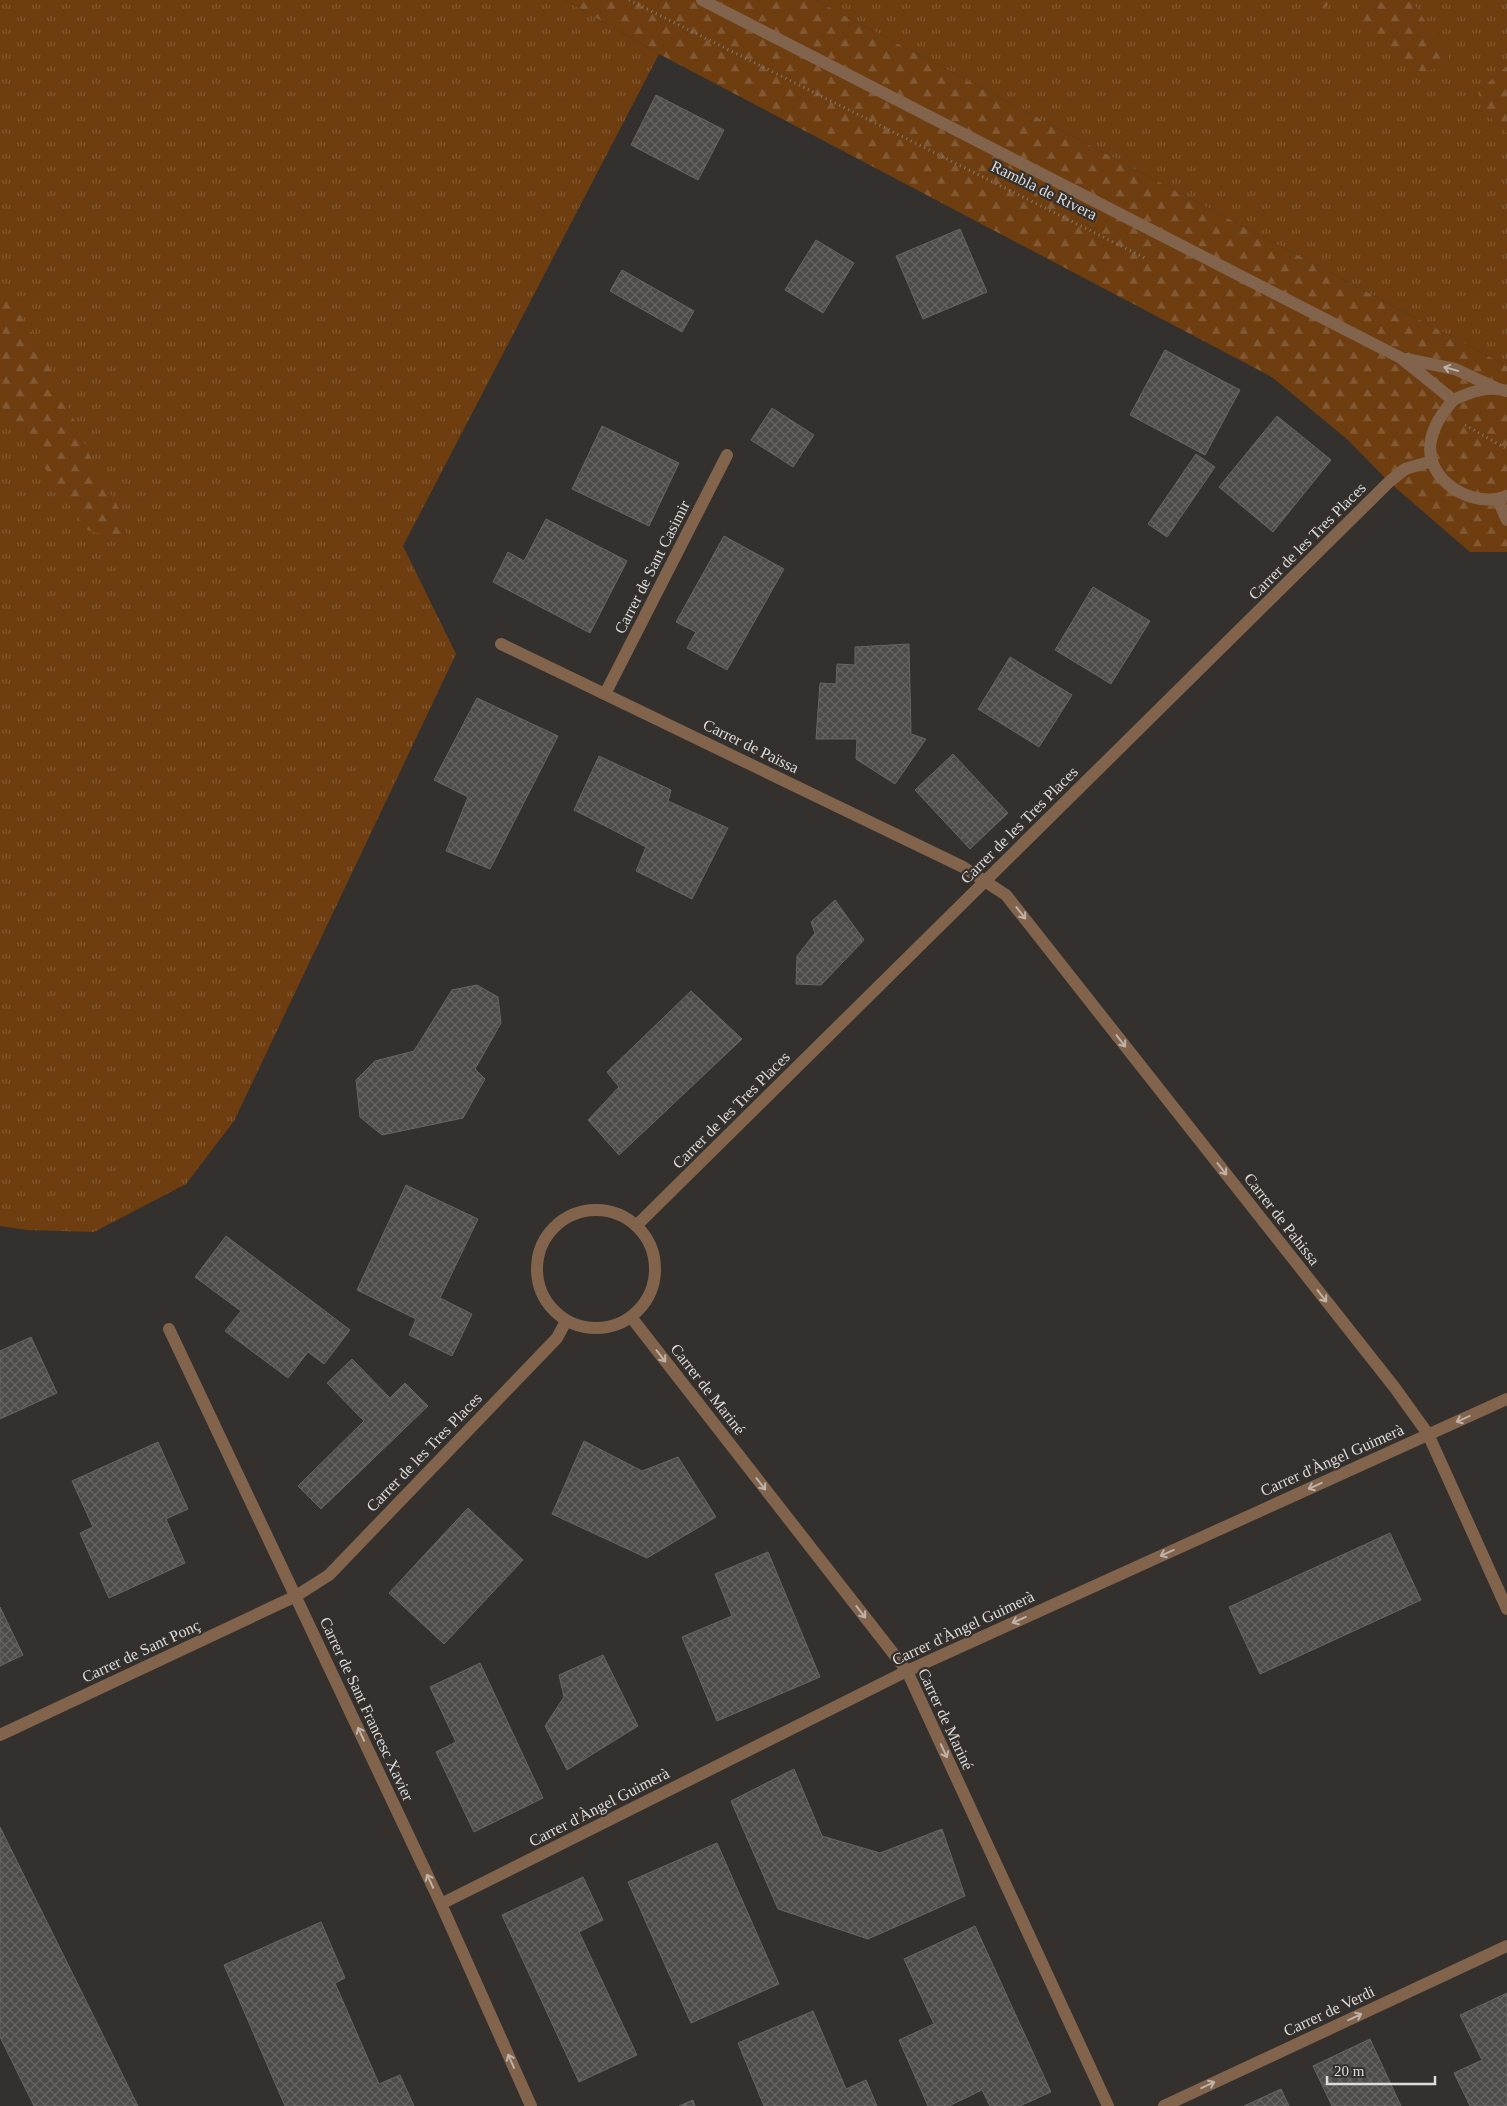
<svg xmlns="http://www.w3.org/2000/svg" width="1507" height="2106" viewBox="0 0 1507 2106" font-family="Georgia,serif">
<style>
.grass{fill:url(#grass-tufts)}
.forest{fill:url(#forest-firs)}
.building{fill:url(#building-cross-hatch);stroke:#686460}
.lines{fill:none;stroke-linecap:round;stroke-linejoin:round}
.path{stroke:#7d7a77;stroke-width:3;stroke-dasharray:1 4;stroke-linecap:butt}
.minor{stroke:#82644d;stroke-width:12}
.tertiary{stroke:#82644d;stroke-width:12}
.oneway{stroke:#beb2a9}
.labels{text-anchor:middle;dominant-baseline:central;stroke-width:4.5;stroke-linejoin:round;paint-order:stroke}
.street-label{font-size:16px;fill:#dedcda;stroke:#34302d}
</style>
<defs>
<pattern id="grass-tufts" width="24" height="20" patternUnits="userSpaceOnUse" patternTransform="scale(1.25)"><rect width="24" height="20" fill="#6e3e11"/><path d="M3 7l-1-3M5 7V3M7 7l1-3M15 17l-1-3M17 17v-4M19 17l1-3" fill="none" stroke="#825933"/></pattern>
<pattern id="forest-firs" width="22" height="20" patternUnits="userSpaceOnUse" patternTransform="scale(1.25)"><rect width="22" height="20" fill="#6e3e11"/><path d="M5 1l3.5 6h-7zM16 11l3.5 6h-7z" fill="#825933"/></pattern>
<pattern id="building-cross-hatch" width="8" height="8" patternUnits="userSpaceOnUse" patternTransform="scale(1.25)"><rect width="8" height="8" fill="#4f4b48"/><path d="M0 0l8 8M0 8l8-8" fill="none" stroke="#686462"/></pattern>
</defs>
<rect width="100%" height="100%" fill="#34302d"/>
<g class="grass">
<path d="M0,0H565L659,54L403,546L456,654L234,1121L186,1184L94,1232L27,1230L0,1226Z"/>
<path d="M815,0H1507V366Z"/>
</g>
<g class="forest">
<path d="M565,0H815L1507,366V552H1470L1389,482L1348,440L1272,377L659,54Z"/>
<path d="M1309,0H1334L1324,8Z"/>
<path d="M1365,0H1412L1436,39L1449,49V65L1423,72L1412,69L1389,47L1363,34L1357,8Z"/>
<path d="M1507,66V133L1484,112L1478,92Z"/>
<path d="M0,284L44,352L90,456L118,507L129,542L87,530L0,402Z"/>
</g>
<g class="building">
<path d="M656,95L724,130L698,180L631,145Z"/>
<path d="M960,229L987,292L923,319L896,256Z"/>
<path d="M816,240L854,263L823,313L785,290Z"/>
<path d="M622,270L694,311L682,332L610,291Z"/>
<path d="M1165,350L1240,390L1205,455L1130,415Z"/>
<path d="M772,408L814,435L793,467L751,440Z"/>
<path d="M1277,416L1331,460L1273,532L1219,487Z"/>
<path d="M602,426L679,463L649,526L572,489Z"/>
<path d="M1196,454L1215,467L1167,537L1148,524Z"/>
<path d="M546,519L627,561L590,633L493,582L508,552L524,561Z"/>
<path d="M724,536L784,569L727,670L687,648L696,632L676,622Z"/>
<path d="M1093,587L1150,621L1111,684L1055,650Z"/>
<path d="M909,644L911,734L926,739L895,784L856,759L857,739H816L820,683L836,684L837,664L855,665V647Z"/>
<path d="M1010,657L1072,695L1039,747L978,709Z"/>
<path d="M477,698L558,736L490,869L446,851L468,797L434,780Z"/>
<path d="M953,754L1008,813L970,849L915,790Z"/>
<path d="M599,756L671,790L668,801L728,828L692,899L636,871L646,847L574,810Z"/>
<path d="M835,900L864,940L821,985L796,984L797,956L815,933L811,922Z"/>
<path d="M477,985L498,997L501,1023L475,1069L485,1079L463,1118L382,1135L360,1117L356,1080L375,1061L414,1051L452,990Z"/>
<path d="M691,991L742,1039L619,1155L588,1120L619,1087L607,1072Z"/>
<path d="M406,1185L478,1219L440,1298L472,1314L452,1356L409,1335L416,1319L357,1290Z"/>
<path d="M226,1236L350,1330L324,1364L308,1352L288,1378L225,1331L241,1311L195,1277Z"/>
<path d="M31,1337L57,1393L0,1419V1351Z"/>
<path d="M352,1359L390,1398L405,1383L428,1406L321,1509L298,1486L364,1421L327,1383Z"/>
<path d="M584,1441L642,1471L678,1457L716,1517L647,1558L552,1514Z"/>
<path d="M158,1442L188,1509L166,1519L185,1563L109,1598L80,1533L93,1527L72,1481Z"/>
<path d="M468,1508L523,1560L444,1644L389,1593Z"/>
<path d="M1390,1533L1421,1600L1260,1674L1229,1607Z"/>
<path d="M768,1552L820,1677L717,1721L682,1637L732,1616L715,1574Z"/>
<path d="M0,1607L23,1655L0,1666Z"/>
<path d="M603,1655L638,1726L567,1770L545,1726L564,1697L559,1675Z"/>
<path d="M480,1663L543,1798L474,1832L436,1752L456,1742L430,1687Z"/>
<path d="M794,1769L822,1836L880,1853L942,1829L965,1896L868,1939L778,1909L731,1801Z"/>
<path d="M0,1827L138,2106H34L0,2037Z"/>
<path d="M717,1843L779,1984L691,2023L628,1882Z"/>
<path d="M583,1877L603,1920L579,1932L637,2055L579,2082L502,1915Z"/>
<path d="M321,1922L345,1978L335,1983L379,2084L400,2075L414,2106H285L224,1965Z"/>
<path d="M975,1926L1051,2092L1020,2106H990L982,2090L949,2106H928L899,2040L934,2024L904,1959Z"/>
<path d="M1507,1993V2106H1470L1454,2073L1482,2060L1460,2015Z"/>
<path d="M813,2011L846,2089L866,2080L877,2106H764L738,2043Z"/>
<path d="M1370,2039L1401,2106H1332L1313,2066Z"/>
<path d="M1281,2089L1289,2106H1244Z"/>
<path d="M693,2100L695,2106H679Z"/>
</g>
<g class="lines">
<g class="path">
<path d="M629,0L1145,258"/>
<path d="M1465,425L1507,449"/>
</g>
<g class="minor">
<path d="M1453,400C1443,413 1434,424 1431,440C1423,480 1473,510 1507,496"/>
<path d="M1498,500L1507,520"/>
<path d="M501,644L963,867L1006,895L1395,1388L1428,1434L1507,1609"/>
<path d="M605,694L727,455"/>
<circle cx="596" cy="1269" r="59"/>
<path d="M637,1225L1389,482L1405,469L1432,461"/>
<path d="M631,1317L907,1671L1108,2106"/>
<path d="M169,1329L441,1904L531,2106"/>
<path d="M0,1735L296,1596L329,1575L557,1338L566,1321"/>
<path d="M441,1904L907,1671L1507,1399"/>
<path d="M1164,2106L1507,1946"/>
</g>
<g class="tertiary">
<path d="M702,0L1401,358L1453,400C1471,392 1488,385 1507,391"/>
<path d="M1406,359L1455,369L1496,388"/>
</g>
</g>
<defs><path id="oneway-shaft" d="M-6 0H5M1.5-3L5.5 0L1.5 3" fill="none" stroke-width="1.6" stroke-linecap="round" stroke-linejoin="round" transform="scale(1.25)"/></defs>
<g class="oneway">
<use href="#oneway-shaft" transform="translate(1451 369) rotate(-164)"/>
<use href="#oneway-shaft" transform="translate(1021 913) rotate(52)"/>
<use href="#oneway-shaft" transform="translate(1121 1041) rotate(52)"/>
<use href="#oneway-shaft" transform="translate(1222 1169) rotate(52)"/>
<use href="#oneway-shaft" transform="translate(1322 1296) rotate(52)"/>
<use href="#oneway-shaft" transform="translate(661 1356) rotate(52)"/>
<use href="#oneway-shaft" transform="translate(1463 1419) rotate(156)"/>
<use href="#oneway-shaft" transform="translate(761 1484) rotate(52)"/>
<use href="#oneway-shaft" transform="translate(1315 1486) rotate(156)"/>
<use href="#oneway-shaft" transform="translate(1167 1553) rotate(156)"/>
<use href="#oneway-shaft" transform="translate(861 1612) rotate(52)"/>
<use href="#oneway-shaft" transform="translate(1019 1620) rotate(156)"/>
<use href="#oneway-shaft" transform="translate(361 1734) rotate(-115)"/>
<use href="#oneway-shaft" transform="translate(944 1751) rotate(65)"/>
<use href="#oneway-shaft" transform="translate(430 1881) rotate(-115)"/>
<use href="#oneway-shaft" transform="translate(1355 2017) rotate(-25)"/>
<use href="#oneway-shaft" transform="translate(511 2061) rotate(-114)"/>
<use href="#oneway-shaft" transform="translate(1208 2085) rotate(-25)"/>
</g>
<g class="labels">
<g class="street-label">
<text transform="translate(1044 190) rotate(26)">Rambla de Rivera</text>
<text transform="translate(1307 541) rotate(-45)">Carrer de les Tres Places</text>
<text transform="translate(652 567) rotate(-63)">Carrer de Sant Casimir</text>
<text transform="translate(751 746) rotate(26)">Carrer de Païssa</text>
<text transform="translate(1019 825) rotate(-45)">Carrer de les Tres Places</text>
<text transform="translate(731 1110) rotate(-45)">Carrer de les Tres Places</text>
<text transform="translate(1282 1219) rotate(52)">Carrer de Pahissa</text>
<text transform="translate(708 1389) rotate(52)">Carrer de Mariné</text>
<text transform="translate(424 1452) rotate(-46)">Carrer de les Tres Places</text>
<text transform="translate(1332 1460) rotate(-24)">Carrer d'Àngel Guimerà</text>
<text transform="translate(963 1628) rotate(-25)">Carrer d'Àngel Guimerà</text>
<text transform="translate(141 1651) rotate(-25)">Carrer de Sant Ponç</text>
<text transform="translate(367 1709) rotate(65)">Carrer de Sant Francesc Xavier</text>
<text transform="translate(946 1719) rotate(65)">Carrer de Mariné</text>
<text transform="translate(599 1807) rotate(-27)">Carrer d'Àngel Guimerà</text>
<text transform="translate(1329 2011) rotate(-25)">Carrer de Verdi</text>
</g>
</g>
<path d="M1327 2076v8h108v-8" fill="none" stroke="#dedcda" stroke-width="2.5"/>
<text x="1334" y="2076" font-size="15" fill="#dedcda" stroke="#34302d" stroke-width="4" paint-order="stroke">20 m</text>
</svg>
